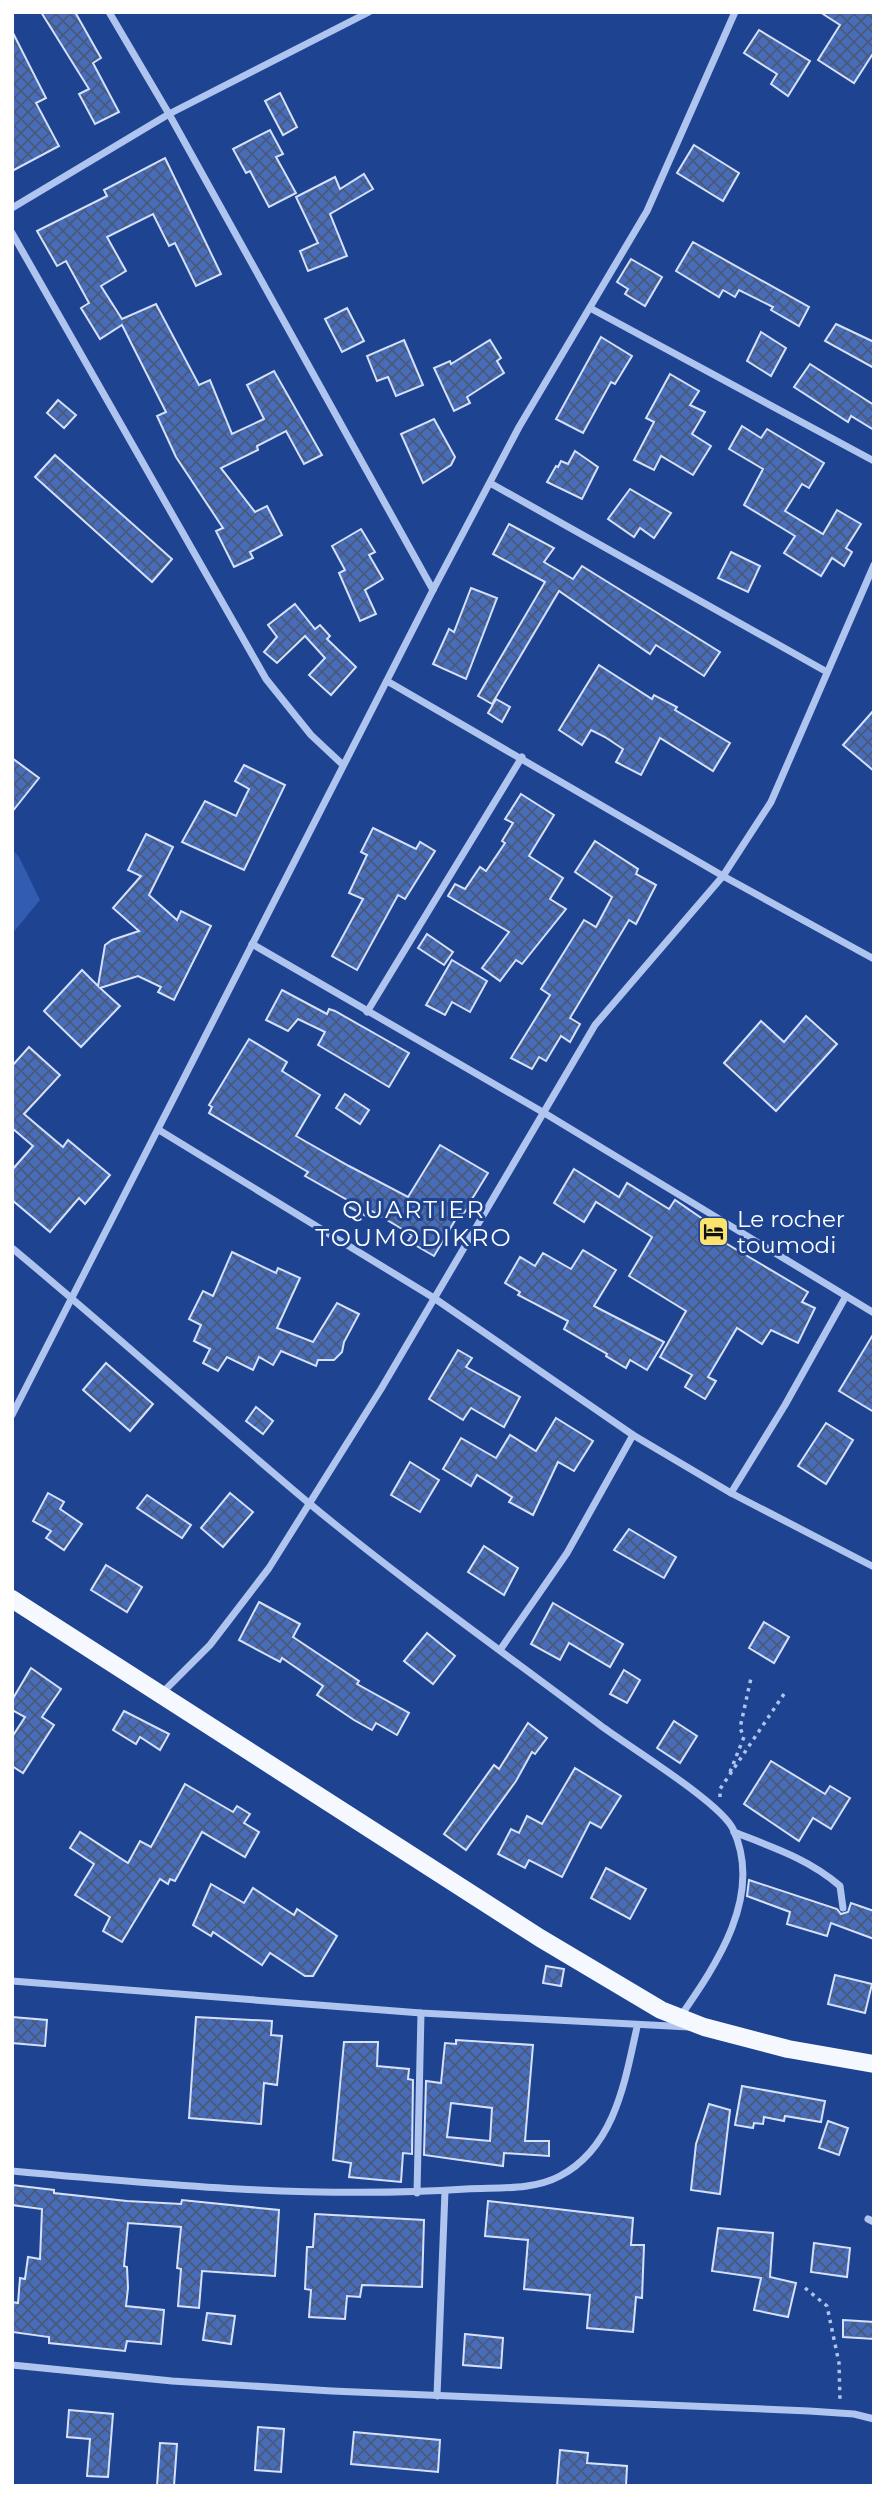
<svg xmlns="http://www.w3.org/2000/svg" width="886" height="2498" viewBox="0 0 886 2498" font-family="Montserrat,sans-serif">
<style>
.grass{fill:#315caf}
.building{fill:url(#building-cross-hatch);stroke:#d5e1fa;stroke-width:2;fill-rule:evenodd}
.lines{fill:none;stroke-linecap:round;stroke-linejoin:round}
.path{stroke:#afc4ee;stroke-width:3.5;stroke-dasharray:3.5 5;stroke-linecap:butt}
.street{stroke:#afc4ee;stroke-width:7}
.primary{stroke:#f5f8ff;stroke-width:18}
.labels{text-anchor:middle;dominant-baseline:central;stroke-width:6;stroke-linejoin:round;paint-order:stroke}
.poi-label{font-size:23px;fill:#fff;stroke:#1e4391;text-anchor:start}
.neighbourhood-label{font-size:24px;letter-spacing:2px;fill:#fff;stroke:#1e4391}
</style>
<defs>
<pattern id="building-cross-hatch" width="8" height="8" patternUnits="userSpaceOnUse" patternTransform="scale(1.75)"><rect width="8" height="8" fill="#476cb9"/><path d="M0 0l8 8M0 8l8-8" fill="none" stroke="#4a5978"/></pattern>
</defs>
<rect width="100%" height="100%" fill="#1e4391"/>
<path class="grass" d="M12,849L19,857L40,900L12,934Z"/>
<g class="building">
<path d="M41,12H75L101,58L93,63L119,112L95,124L79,94L89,89Z"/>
<path d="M820,12H874V52L854,83L818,60L840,25Z"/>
<path d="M759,30L810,61L788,96L771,84L777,74L744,53Z"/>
<path d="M12,31L46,98L36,103L59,146L12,171Z"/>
<path d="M280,93L297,127L283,135L265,101Z"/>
<path d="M270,130L283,154L276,157L296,193L269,207L250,171L246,173L233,149Z"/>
<path d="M694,145L739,173L723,201L677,173Z"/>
<path d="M165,158L221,274L196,286L175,243L169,246L153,214L107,237L126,271L101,286L122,319L156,304L199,385L210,380L232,434L264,419L247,385L274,371L322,455L304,464L286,431L257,446L258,450L221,468L255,512L267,506L282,535L250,552L253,558L234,567L216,531L223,528L176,457L157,416L166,412L122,325L100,339L81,308L89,303L66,261L57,266L37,231L107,196L104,190Z"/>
<path d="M364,174L373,189L330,214L347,256L308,271L300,251L318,243L296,197L335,177L340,189Z"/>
<path d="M693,242L809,307L799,326L771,310L773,307L739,290L735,297L723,290L719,297L676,271Z"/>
<path d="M631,259L662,277L645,306L625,294L628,289L617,282Z"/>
<path d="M347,308L364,341L342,352L325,319Z"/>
<path d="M836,324L874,342V368L825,341Z"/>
<path d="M761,332L786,348L771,376L747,361Z"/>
<path d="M601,337L632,356L615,384L611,382L583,433L556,419Z"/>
<path d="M404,340L423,385L396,396L388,377L377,381L367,356Z"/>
<path d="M490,340L501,358L497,361L504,373L467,397L470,403L454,411L434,368L450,361L451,364Z"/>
<path d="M810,364L874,405V430L851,416L848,422L794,387Z"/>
<path d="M670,374L699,391L690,405L705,412L692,434L711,446L693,475L661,456L654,470L634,460L654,422L646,418Z"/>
<path d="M58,400L76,415L64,428L47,413Z"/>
<path d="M434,419L455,457L451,465L423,483L401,434Z"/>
<path d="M742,426L761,438L767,429L824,463L809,488L802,484L785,511L823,534L837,510L861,524L846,548L852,552L844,566L832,558L821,576L784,553L795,536L744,505L763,469L729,449Z"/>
<path d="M575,451L598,467L582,499L547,482L556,466L558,467L561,461L568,464Z"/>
<path d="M55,455L172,559L152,582L35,477Z"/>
<path d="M630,489L671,513L654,538L640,528L634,537L608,519Z"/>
<path d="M509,524L554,548L544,562L573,579L582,566L720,652L704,676L656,645L650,654L559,591L492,704L478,696L545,582L493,554Z"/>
<path d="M361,529L375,552L369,555L383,579L365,590L376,614L360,621L339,573L345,570L332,546Z"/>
<path d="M731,552L760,566L748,592L718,578Z"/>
<path d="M471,588L497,598L466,679L433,664L449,629L454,632Z"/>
<path d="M295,604L315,629L320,625L330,636L327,639L356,667L331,695L309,675L325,658L305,636L277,663L264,652L277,637L268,625Z"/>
<path d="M599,665L652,699L654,695L677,707L675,710L730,743L713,771L660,738L641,775L616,762L623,749L605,737L591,730L582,745L559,730Z"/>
<path d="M496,699L510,707L502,722L488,713Z"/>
<path d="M874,710V771L843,745Z"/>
<path d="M12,758L39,778L12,812Z"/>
<path d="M244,765L285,785L244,870L182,842L205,801L236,816L249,789L235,781Z"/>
<path d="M521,794L554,815L529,856L563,878L550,899L566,909L522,964L516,960L500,981L482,968L509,932L448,896L455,884L465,889L480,867L486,871L505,843L502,841L513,823L505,819Z"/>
<path d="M373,828L416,849L420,842L435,851L405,899L398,895L357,970L332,956L363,899L349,893L367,855L361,852Z"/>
<path d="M146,834L173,847L149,895L177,920L181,911L211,926L174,1000L158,992L161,987L138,976L100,988L120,1006L81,1047L44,1011L82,970L98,986L105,945L112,940L139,931L113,908L141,876L128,870Z"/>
<path d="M595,841L638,869L636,874L656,885L636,924L629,920L570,1018L580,1024L570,1042L561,1036L546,1061L539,1057L532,1069L511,1058L550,995L541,989L584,920L596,927L612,897L575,872Z"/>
<path d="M427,934L453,952L444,965L418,948Z"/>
<path d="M452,960L487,981L470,1012L452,1002L445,1015L426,1005Z"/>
<path d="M282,990L327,1014L329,1009L335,1011L409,1053L389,1087L318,1045L325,1032L298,1019L288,1031L266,1020Z"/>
<path d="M806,1016L837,1044L776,1111L724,1063L761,1021L784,1042Z"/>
<path d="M249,1039L287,1062L282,1071L320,1095L296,1136L349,1166L408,1197L440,1145L488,1173L472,1199L474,1201L463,1214L460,1212L434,1256L408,1241L412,1235L372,1211L368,1217L347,1206L349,1201L305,1176L308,1172L209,1113L212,1107L209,1105Z"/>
<path d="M29,1047L60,1075L24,1114L63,1147L68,1140L110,1175L85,1204L79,1198L50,1232L12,1200V1170L33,1146L12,1128V1066Z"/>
<path d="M345,1094L369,1110L360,1124L336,1108Z"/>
<path d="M574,1169L619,1197L627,1183L669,1209L675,1200L726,1235L722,1241L808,1292L802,1302L815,1308L798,1343L771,1330L762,1344L737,1328L708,1377L716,1381L705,1399L685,1387L692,1375L660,1357L686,1311L629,1276L652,1237L596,1202L584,1222L554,1203Z"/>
<path d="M583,1250L616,1270L594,1306L664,1342L647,1370L630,1360L626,1368L606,1356L607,1354L564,1329L568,1321L518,1295L520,1292L505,1283L520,1257L535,1266L543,1253L571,1269Z"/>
<path d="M232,1252L276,1273L278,1268L300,1278L277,1328L313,1342L337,1303L359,1314L344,1342L342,1352L334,1360H318L316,1366L281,1351L273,1365L259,1357L253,1370L227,1357L218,1371L203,1363L210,1349L194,1341L201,1325L189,1319L203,1291L213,1296Z"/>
<path d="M874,1333V1412L839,1391Z"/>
<path d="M458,1350L472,1358L466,1367L520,1397L504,1427L471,1408L463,1420L429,1399Z"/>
<path d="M106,1363L153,1404L130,1431L83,1390Z"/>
<path d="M256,1407L273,1421L263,1434L246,1421Z"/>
<path d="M556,1418L593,1441L574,1471L558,1462L533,1515L509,1502L512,1497L477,1475L471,1486L443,1469L461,1438L496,1458L510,1435L536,1451Z"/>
<path d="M826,1423L853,1440L826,1484L798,1466Z"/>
<path d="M410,1462L439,1480L420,1512L391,1495Z"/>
<path d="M48,1493L64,1502L60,1509L82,1524L64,1550L46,1538L51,1531L33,1521Z"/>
<path d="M230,1493L253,1512L223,1547L201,1528Z"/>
<path d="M147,1495L191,1525L182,1538L137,1508Z"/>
<path d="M629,1529L676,1557L664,1578L614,1550Z"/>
<path d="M484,1546L518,1568L504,1595L468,1572Z"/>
<path d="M106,1565L142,1587L127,1612L91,1590Z"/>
<path d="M259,1602L300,1624L293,1637L359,1681L357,1684L409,1713L397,1735L376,1723L372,1730L354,1720L317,1695L323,1686L282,1658L280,1662L239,1640Z"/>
<path d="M553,1603L623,1644L610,1667L569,1643L560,1660L531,1644Z"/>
<path d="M764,1622L789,1637L774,1663L749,1648Z"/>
<path d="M427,1633L455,1656L433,1684L404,1661Z"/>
<path d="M31,1668L61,1689L42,1717L54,1725L23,1773L12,1766V1737L25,1717L12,1710V1700Z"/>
<path d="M624,1670L640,1680L627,1703L610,1694Z"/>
<path d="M124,1711L169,1734L160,1750L140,1737L136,1744L113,1730Z"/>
<path d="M674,1721L697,1736L680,1763L657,1748Z"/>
<path d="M528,1723L547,1738L535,1754L532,1752L516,1781L466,1850L444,1834L494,1765L499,1769Z"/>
<path d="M771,1761L825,1794L830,1786L850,1798L831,1829L813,1818L799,1841L744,1804Z"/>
<path d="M575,1768L621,1796L601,1828L590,1822L562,1877L529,1860L525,1868L498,1854L511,1829L519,1833L527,1816L542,1824Z"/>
<path d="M185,1784L233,1812L237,1806L250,1814L244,1823L259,1832L245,1857L202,1832L175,1881L170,1879L168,1884L160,1879L122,1942L103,1931L110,1917L75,1895L94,1864L70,1848L80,1832L128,1863L140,1841L151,1847Z"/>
<path d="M606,1868L646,1889L630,1919L591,1898Z"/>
<path d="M749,1880L837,1909L841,1914L848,1912L851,1903L874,1911V1939L831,1923L827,1936L787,1924L790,1912L747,1896Z"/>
<path d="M211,1884L244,1903L253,1888L294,1915L297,1909L337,1936L313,1976H305L270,1953L262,1965L213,1932L211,1936L193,1925Z"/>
<path d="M546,1966L564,1969L561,1986L543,1983Z"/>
<path d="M835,1975L872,1984L865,2013L828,2004Z"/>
<path d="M12,2017L47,2020L45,2046L12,2043Z"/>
<path d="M196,2017L272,2021L271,2035L282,2036L277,2085L264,2083L261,2124L189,2118Z"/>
<path d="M456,2040L533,2045L525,2141H549V2156L504,2153L503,2166L424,2155L426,2081L441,2083L445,2043L456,2044ZM451,2103L492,2108L490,2141L447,2137Z"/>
<path d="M344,2042H378L377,2066L409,2069L408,2079L413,2080L412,2154L403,2153L401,2182L349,2177L351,2163L333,2160Z"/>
<path d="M742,2086L825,2101L821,2122L785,2116L784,2121L764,2117L763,2124L754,2123L753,2128L735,2125Z"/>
<path d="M709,2104L730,2110L720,2194L691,2190L696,2144Z"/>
<path d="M828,2121L848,2128L839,2155L819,2148Z"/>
<path d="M12,2185L54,2190V2193L127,2201L181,2204L182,2200L279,2210L275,2276L202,2271L199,2308L178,2306L181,2269L177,2268L181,2227L128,2223L124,2266L127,2267L128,2288L126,2306L164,2310L161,2344L127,2341L125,2351L49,2343V2337L12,2332V2302L18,2303L20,2278L25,2279L28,2257L40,2259L42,2209L12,2205Z"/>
<path d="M488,2201L633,2218L631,2245H644L642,2298L636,2297L633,2332L587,2328L590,2295L524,2289L528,2240L485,2236Z"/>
<path d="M315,2214L424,2220L422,2287L362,2285L360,2297L347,2296L345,2319L309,2317L311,2290L305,2289L307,2247H313Z"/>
<path d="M718,2228L773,2233L770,2277L796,2283L788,2317L754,2310L761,2278L712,2271Z"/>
<path d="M814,2243L850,2248L847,2277L811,2272Z"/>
<path d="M207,2313L235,2316L231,2344L203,2340Z"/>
<path d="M843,2320L874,2322V2339L843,2337Z"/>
<path d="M465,2334L503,2338L501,2368L463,2365Z"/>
<path d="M69,2410L113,2414L108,2477L87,2476L90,2439L67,2437Z"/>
<path d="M258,2427L284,2429L281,2472L255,2470Z"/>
<path d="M354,2432L440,2440L438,2472L351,2464Z"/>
<path d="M160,2443L177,2444L174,2486H157Z"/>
<path d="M560,2450L588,2453L587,2463L627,2466L626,2486H557Z"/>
</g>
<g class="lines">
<g class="path">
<path d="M730,1772L744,1737L740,1728L751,1678"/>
<path d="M720,1797V1789L784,1694"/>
<path d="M805,2288L827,2306L839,2363L840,2401"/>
</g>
<g class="street">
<path d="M109,12L169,114L433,590"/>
<path d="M12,208L169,114L369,12"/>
<path d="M12,233L266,679L311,735L342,764"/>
<path d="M590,308L874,461"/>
<path d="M490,483L827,672"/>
<path d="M387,681L723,876L874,959"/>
<path d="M252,944L546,1114L874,1313"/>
<path d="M367,1012L522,757"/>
<path d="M159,1130L434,1298L633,1435L731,1493L874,1567"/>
<path d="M12,1248C113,1332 210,1420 310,1504C403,1581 503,1652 600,1725C629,1747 720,1802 733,1829C764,1896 716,1965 680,2017"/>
<path d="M12,1415L433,590L519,427L647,211L735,12"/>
<path d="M731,1493L785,1405L846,1296"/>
<path d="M500,1650L567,1553L633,1435"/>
<path d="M161,1694L210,1645L269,1568L381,1389L595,1025L723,876L771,802L874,565"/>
<path d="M734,1832C772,1847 809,1859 840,1886L843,1908"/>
<path d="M12,1981L421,2013L689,2027"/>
<path d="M12,2171C163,2185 315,2199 466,2189C496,2187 532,2191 560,2176C615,2147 625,2081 637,2027"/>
<path d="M417,2193L421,2013"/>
<path d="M868,2219L874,2222"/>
<path d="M12,2365L172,2381L332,2391L809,2411L854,2414L874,2419"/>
<path d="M437,2396L445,2191"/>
</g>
<path class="primary" d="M12,1599L540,1938L661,2010L704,2027L788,2049L874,2064"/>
</g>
<defs>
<symbol id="hotel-square" viewBox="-11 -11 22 22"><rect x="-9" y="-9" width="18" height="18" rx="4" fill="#fce36e" stroke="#1e4391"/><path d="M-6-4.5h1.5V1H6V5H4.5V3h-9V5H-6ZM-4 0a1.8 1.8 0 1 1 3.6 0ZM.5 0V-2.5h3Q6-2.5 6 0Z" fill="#111"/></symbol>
</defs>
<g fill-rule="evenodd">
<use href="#hotel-square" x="696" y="1214" width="35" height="35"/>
</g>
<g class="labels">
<g class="poi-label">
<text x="737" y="1219">Le rocher<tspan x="737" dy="26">toumodi</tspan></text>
</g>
<g class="neighbourhood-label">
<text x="414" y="1209">QUARTIER<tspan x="414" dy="28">TOUMODIKRO</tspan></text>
</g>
</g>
<rect width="886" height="2498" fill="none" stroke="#ffffff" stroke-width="28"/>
</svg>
